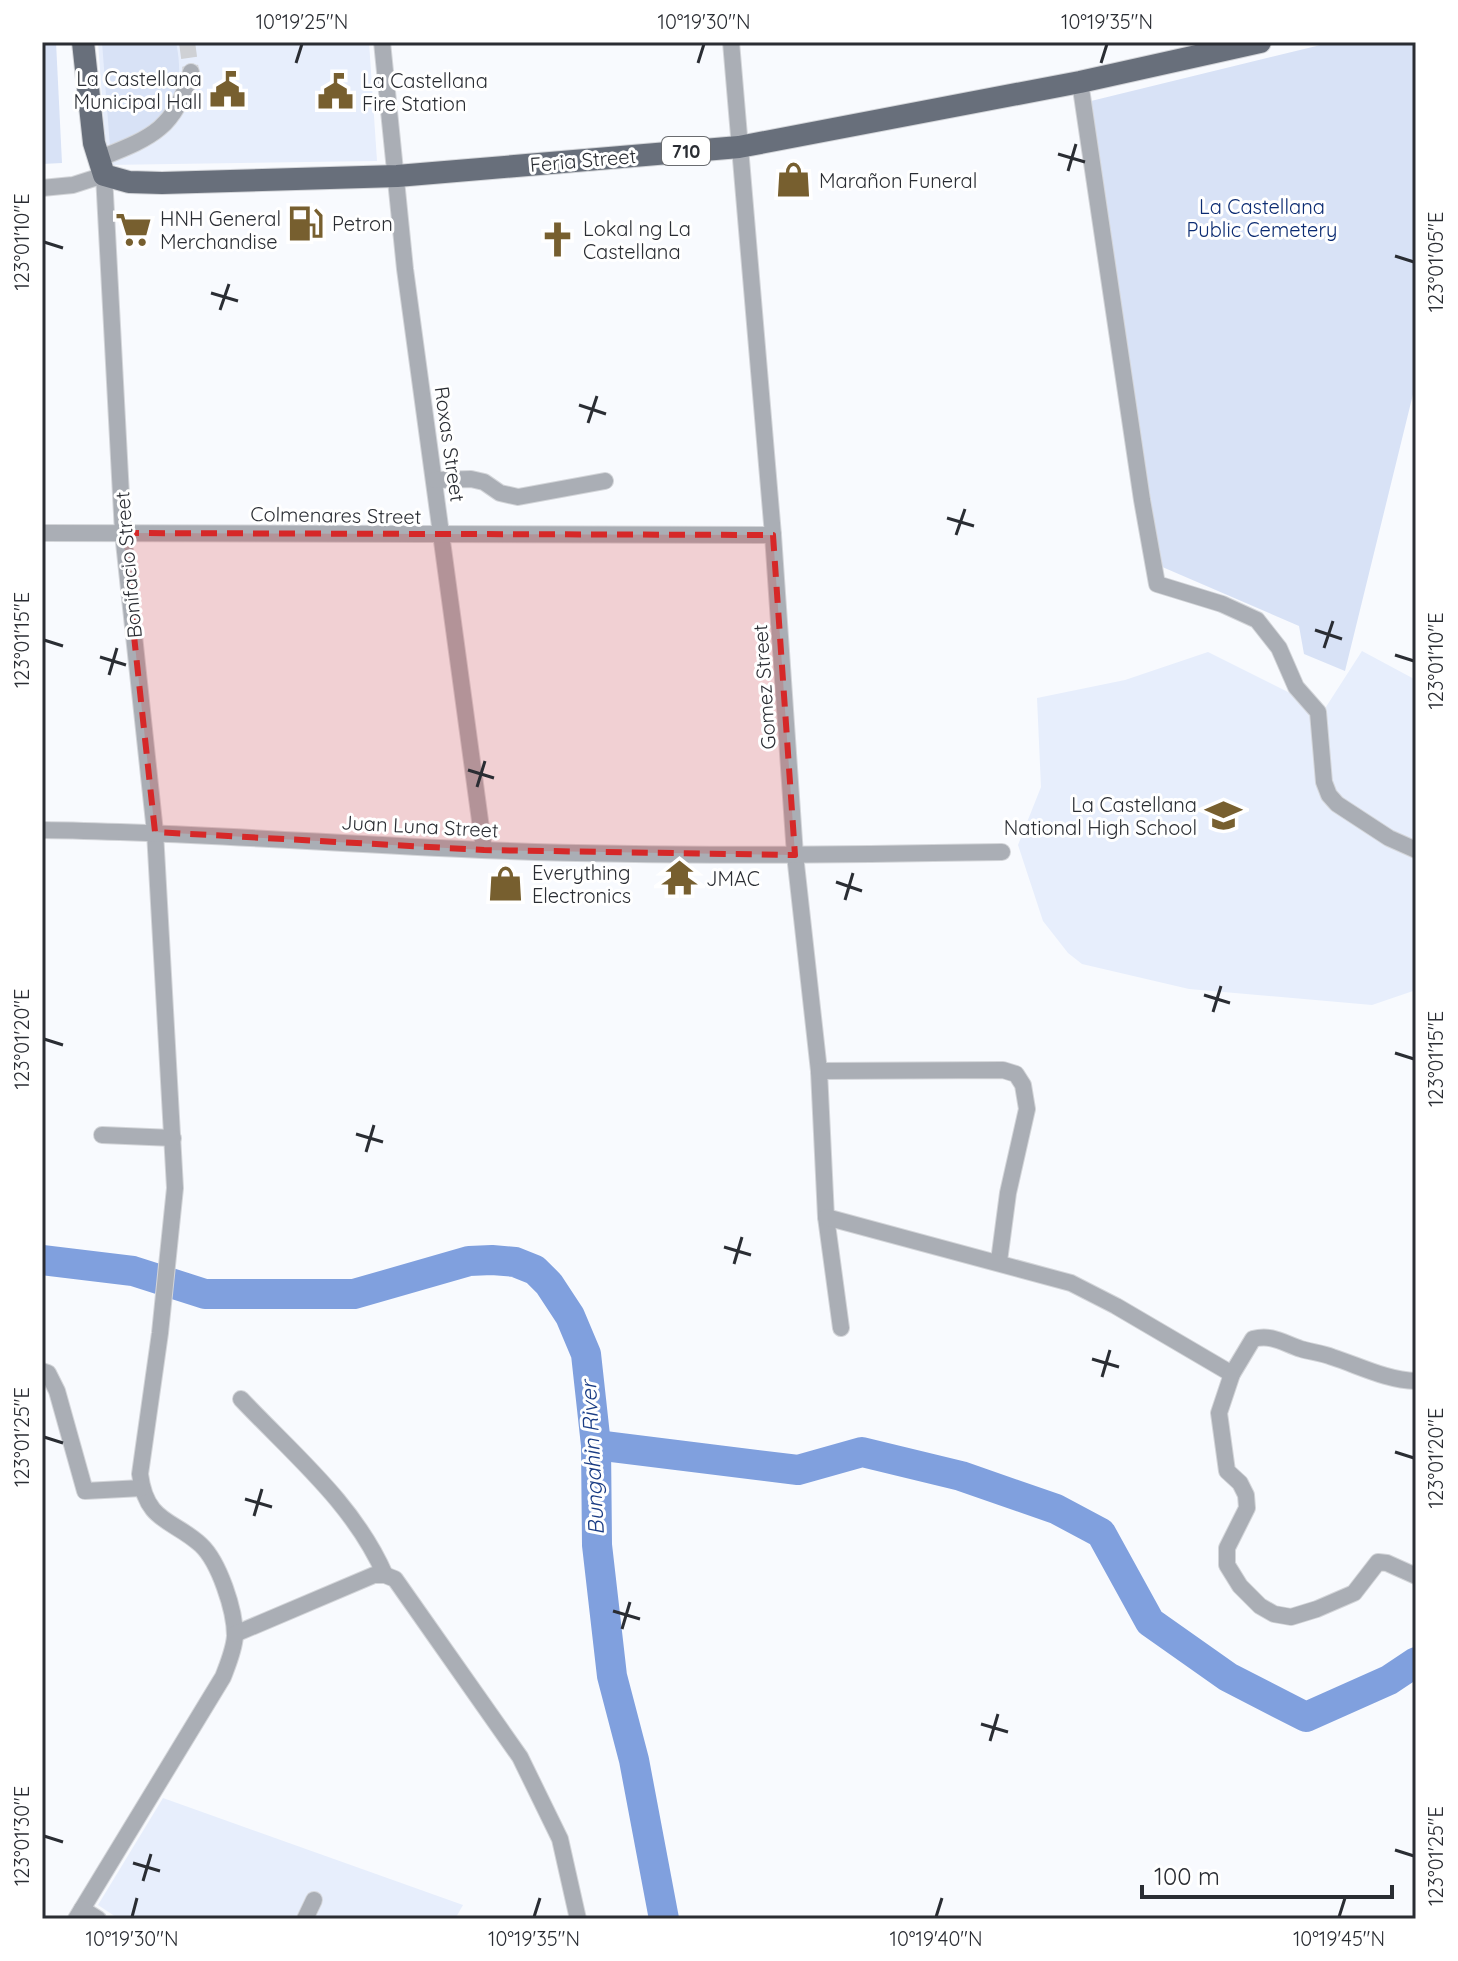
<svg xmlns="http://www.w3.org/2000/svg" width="1458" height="1961" viewBox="0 0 1458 1961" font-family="Quicksand,sans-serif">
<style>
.built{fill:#e7eefc}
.green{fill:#d8e2f6}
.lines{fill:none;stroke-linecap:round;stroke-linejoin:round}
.river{stroke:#80a0de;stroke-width:30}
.minor-tunnel{stroke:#cfd1d5;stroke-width:16;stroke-dasharray:16 8;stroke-linecap:butt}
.minor-casing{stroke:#d3d5d9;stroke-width:18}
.major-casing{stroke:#d3d5d9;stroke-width:24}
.minor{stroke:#aaaeb5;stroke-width:16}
.major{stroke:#686f7b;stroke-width:22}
.marked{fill:#d62828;fill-opacity:0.2;stroke:#d62828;stroke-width:6;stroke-dasharray:16 10;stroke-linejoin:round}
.ticks{fill:none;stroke:#2a2d33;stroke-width:3}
.labels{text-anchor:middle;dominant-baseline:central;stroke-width:6;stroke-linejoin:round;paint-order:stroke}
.shield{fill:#fff;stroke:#6a6c70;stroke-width:2}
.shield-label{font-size:18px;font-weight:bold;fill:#2a2d33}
.poi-label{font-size:20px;fill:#2a2d33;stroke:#fff;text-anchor:start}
.street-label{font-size:20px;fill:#2a2d33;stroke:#fff}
.park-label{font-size:20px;fill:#0b2b72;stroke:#fff}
.water-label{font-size:22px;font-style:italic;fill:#1a3c84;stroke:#fff}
.neatline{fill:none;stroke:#2a2d33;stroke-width:3}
.ticks-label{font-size:20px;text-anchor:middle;fill:#2a2d33}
</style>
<rect width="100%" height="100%" fill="#f8fafe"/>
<g class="built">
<path d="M98,42H369L377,161L107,165Z"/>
<path d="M1362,651L1416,680V990L1372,1005L1189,989L1082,964L1068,953L1043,921L1018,845L1041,787L1037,698L1125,680L1208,652L1324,710Z"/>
<path d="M163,1798L463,1905L455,1919H119L98,1905Z"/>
</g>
<g class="green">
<path d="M42,42H56L62,163L42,164Z"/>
<path d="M102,42H176C189,107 161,122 110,147Z"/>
<path d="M1333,42H1416V382L1345,671L1304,654L1299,626L1160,566L1091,101Z"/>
</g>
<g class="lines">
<g class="river">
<path d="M42,1260L133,1271L205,1294H354L469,1261L492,1260L515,1262L535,1270L549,1284L570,1316L586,1354L596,1445L597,1545L612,1676L634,1760L664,1919"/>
<path d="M596,1445L798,1470L862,1452L961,1476L1056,1509L1101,1533L1150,1622L1228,1677L1306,1717L1389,1680L1416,1662"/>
</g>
<path class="minor-tunnel" d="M187,42L191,72"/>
<defs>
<g id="minor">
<path d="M382,42L405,269L484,850"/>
<path d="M731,42L773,535L795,855L819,1071L826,1217L841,1328"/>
<path d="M1080,82L1142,500L1157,584L1222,604L1257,620L1279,648L1296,687L1318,712L1324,782L1329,795L1337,804L1389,838L1416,850"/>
<path d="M98,159C150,138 175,130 191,72"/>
<path d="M42,188L73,185L104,175L123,533L155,832L175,1188L160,1333L140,1474C146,1523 173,1519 201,1545C219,1562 235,1610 235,1636C234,1650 228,1664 223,1677L76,1919"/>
<path d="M435,480L471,479L484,482L500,493L518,497L605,481"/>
<path d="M42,533L773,535"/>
<path d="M42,830C189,832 335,844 482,850C655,857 829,855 1002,852"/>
<path d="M819,1071L1003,1070L1016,1074L1023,1085L1027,1109L1008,1193L999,1261"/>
<path d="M102,1135L173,1138"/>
<path d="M826,1217L1071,1283L1116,1306L1232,1374"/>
<path d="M42,1371L48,1373L57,1391L85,1491L142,1488"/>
<path d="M1416,1381C1386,1380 1360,1366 1332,1357C1322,1353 1311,1352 1301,1349C1283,1343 1272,1334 1253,1339L1232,1374L1219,1413L1227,1471L1240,1483L1246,1495L1247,1508L1227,1548V1565L1240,1586L1260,1606L1274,1614L1291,1617L1317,1609L1354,1593L1378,1562L1387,1563L1416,1576"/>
<path d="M241,1399C294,1455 354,1504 385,1575"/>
<path d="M235,1634L374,1575H385L395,1579L520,1757L560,1839L578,1919"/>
<path d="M82,1909L98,1919"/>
<path d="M305,1919L314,1900"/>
</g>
<path id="major" d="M83,42L94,143L104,175L129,182L162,183L397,176L739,147L1080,82L1260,42"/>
</defs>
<use href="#minor" class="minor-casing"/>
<use href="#major" class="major-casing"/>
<use href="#minor" class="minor"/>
<use href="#major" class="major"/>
</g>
<path class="marked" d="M123,533L773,535L795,855L484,850L155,832Z"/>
<path class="ticks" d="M296,63L302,44M698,63L704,44M1101,63L1107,44M1058,154L1085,162M1068,171L1076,144M44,242L63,248M1395,256L1414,262M211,293L238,301M220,310L229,284M579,405L606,414M588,423L597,396M947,518L974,526M956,535L965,509M1315,630L1342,639M44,640L63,646M1324,648L1333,621M1395,655L1414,661M100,657L126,665M109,675L117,648M468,770L494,778M477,787L485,761M836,882L862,891M845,900L853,873M1204,995L1230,1003M1213,1012L1221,986M44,1039L63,1045M1395,1053L1414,1059M356,1134L383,1142M366,1152L374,1125M724,1247L751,1255M734,1264L742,1237M1092,1359L1119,1367M1102,1377L1110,1350M44,1437L63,1443M1395,1452L1414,1458M245,1499L272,1507M254,1516L262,1489M613,1611L640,1619M622,1629L630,1602M981,1724L1008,1732M990,1741L998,1714M44,1836L63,1842M1395,1850L1414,1856M133,1863L160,1871M143,1881L151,1854M132,1917L137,1898M534,1917L540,1898M936,1917L942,1898M1339,1917L1345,1898"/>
<defs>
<symbol id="civic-bare" viewBox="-9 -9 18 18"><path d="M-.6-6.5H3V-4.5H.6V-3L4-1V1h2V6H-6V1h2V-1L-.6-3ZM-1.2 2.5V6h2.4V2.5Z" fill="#775f2f" stroke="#fff" stroke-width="2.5" paint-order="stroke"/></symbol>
<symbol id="shop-bare" viewBox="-9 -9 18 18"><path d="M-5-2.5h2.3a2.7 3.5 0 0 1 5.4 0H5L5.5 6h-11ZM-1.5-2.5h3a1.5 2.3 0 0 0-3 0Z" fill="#775f2f" stroke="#fff" stroke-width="2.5" paint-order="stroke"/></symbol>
<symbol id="fuel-bare" viewBox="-9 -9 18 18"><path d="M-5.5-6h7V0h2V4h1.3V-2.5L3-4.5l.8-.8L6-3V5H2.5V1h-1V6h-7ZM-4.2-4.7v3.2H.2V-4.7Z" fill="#775f2f" stroke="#fff" stroke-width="2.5" paint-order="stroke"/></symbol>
<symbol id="supermarket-bare" viewBox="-9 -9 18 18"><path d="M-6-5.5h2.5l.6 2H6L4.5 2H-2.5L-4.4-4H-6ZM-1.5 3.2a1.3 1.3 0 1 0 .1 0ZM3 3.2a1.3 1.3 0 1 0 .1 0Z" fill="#775f2f" stroke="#fff" stroke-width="2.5" paint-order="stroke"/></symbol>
<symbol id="church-bare" viewBox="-9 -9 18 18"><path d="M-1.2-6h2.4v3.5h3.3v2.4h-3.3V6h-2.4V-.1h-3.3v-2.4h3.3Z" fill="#775f2f" stroke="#fff" stroke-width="2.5" paint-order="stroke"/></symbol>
<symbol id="school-bare" viewBox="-9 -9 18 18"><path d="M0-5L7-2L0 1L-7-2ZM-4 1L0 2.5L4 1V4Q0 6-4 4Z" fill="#775f2f" stroke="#fff" stroke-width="2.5" paint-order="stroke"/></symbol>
<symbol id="temple-bare" viewBox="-9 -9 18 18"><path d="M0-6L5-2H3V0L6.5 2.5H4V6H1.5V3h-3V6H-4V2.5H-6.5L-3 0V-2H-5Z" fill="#775f2f" stroke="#fff" stroke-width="2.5" paint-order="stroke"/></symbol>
</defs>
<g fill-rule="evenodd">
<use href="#civic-bare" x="202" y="64" width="51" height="51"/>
<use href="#civic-bare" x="310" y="66" width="51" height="51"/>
<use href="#shop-bare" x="768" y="154" width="51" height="51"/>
<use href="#fuel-bare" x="280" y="198" width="51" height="51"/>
<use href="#supermarket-bare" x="108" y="204" width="51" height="51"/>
<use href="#church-bare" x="532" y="214" width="51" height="51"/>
<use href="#school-bare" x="1198" y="790" width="51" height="51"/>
<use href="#temple-bare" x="654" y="852" width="51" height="51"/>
<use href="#shop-bare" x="480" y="858" width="51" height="51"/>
</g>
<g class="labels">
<rect class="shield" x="662" y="137" width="48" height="28" rx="6"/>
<g class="shield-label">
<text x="686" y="151">710</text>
</g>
<g class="poi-label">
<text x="202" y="78" text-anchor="end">La Castellana<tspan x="202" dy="23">Municipal Hall</tspan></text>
<text x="362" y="80">La Castellana<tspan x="362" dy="23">Fire Station</tspan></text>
<text x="819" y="180">Marañon Funeral</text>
<text x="160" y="218">HNH General<tspan x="160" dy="23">Merchandise</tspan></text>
<text x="332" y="223">Petron</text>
<text x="583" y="228">Lokal ng La<tspan x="583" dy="23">Castellana</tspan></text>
<text x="1197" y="804" text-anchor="end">La Castellana<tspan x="1197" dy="23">National High School</tspan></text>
<text x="532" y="872">Everything<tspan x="532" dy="23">Electronics</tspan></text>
<text x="706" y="878">JMAC</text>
</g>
<g class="street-label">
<text transform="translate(583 160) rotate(-5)">Feria Street</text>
<text transform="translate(450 444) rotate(82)">Roxas Street</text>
<text transform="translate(336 515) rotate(1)">Colmenares Street</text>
<text transform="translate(128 565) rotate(-95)">Bonifacio Street</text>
<text transform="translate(764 687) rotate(-94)">Gomez Street</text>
<text transform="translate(420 826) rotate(3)">Juan Luna Street</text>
</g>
<g class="park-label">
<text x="1262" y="206">La Castellana<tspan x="1262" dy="23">Public Cemetery</tspan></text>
</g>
<g class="water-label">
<text transform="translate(592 1458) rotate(-93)">Bungahin River</text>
</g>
</g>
<rect width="1458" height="1961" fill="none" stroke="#ffffff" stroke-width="88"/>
<path d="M1142 1885v12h250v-12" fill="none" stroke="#2a2d33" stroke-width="4"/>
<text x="1154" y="1885" font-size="24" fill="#2a2d33" stroke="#ffffff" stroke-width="6" paint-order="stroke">100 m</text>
<rect x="44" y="44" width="1370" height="1873" class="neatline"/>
<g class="ticks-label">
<text x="302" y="29">10°19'25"N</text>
<text x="704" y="29">10°19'30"N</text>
<text x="1107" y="29">10°19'35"N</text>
<text transform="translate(22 242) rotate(-90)" y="7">123°01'10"E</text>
<text transform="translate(1436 262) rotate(-90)" y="7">123°01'05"E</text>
<text transform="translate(22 640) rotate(-90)" y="7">123°01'15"E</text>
<text transform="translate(1436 661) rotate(-90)" y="7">123°01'10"E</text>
<text transform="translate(22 1039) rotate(-90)" y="7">123°01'20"E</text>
<text transform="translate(1436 1059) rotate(-90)" y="7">123°01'15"E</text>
<text transform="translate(22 1437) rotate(-90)" y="7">123°01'25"E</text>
<text transform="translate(1436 1458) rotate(-90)" y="7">123°01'20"E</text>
<text transform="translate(22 1836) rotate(-90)" y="7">123°01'30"E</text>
<text transform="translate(1436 1856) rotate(-90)" y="7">123°01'25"E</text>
<text x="132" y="1946">10°19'30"N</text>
<text x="534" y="1946">10°19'35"N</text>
<text x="936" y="1946">10°19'40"N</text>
<text x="1339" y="1946">10°19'45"N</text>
</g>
</svg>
